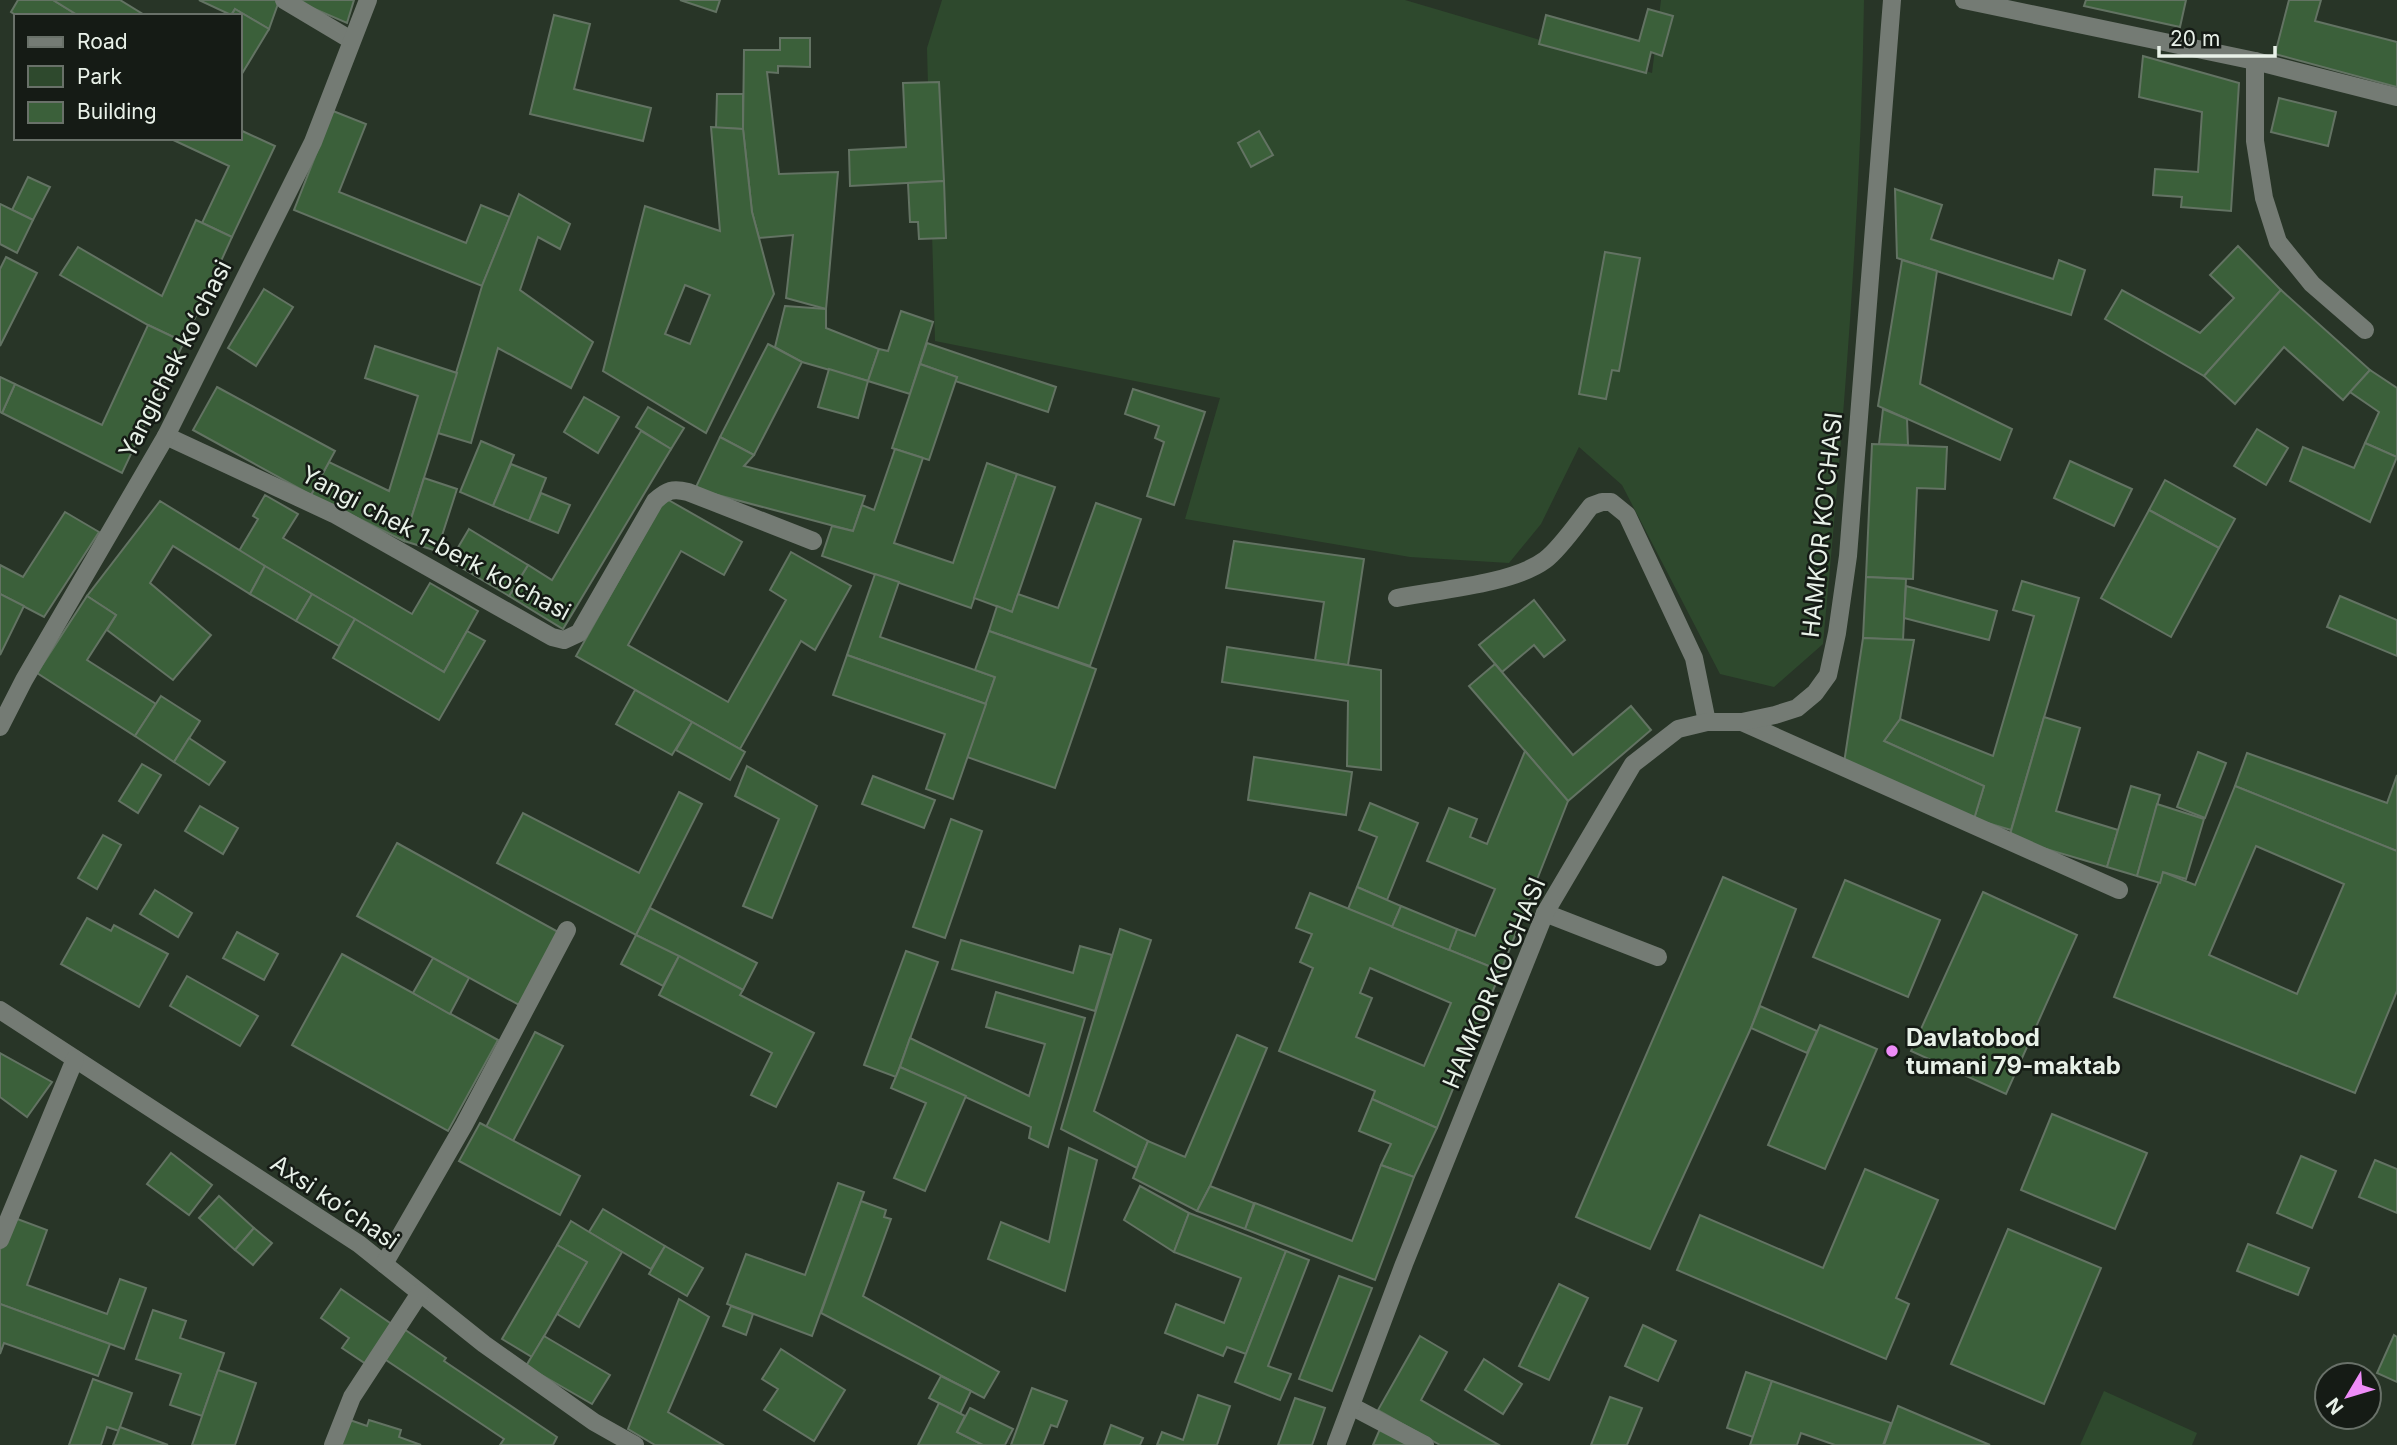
<svg xmlns="http://www.w3.org/2000/svg" width="2397" height="1445" viewBox="0 0 2397 1445" font-family="Inter,sans-serif">
<style>
.green{fill:#2e492d}
.building{fill:#3b603a;stroke:#637363;stroke-width:2;fill-rule:evenodd}
.lines{fill:none;stroke-linecap:round;stroke-linejoin:round}
.minor{stroke:#747b74;stroke-width:18}
.poi-dot{fill:#ee8cf8;stroke:#151b15;stroke-width:2.5}
.labels{text-anchor:middle;dominant-baseline:central;stroke-width:5;stroke-linejoin:round;paint-order:stroke}
.street-label{font-size:24px;fill:#e8f1e8;stroke:#151b15}
.poi-label{font-size:24px;font-weight:bold;fill:#e8f1e8;stroke:#151b15;text-anchor:start}
</style>
<rect width="100%" height="100%" fill="#283527"/>
<g class="green">
<path d="M942,0H1405L1652,73L1661,0H1864C1861,215 1843,430 1823,644L1774,687L1720,674L1622,485L1579,447L1541,524L1509,563L1410,557L1185,519L1220,398L935,341L927,48Z"/>
<path d="M2104,1391L2197,1433L2192,1445H2080Z"/>
</g>
<g class="building">
<path d="M18,0H53L79,16H17L11,12Z"/>
<path d="M53,0H120L146,16H79Z"/>
<path d="M199,0H277L279,1L269,29L235,9L231,15Z"/>
<path d="M294,0H354L347,23Z"/>
<path d="M680,0H720L716,12Z"/>
<path d="M2086,0H2186L2180,27L2084,6Z"/>
<path d="M2289,0H2321L2315,21L2397,42V87L2275,54Z"/>
<path d="M235,9L269,29L240,77V16H231Z"/>
<path d="M1648,9L1673,16L1662,56L1651,52L1646,73L1539,44L1546,15L1639,41Z"/>
<path d="M554,15L590,24L574,89L651,108L643,141L530,114Z"/>
<path d="M780,38H810V67L778,66V73L767,72L779,174L838,172L826,309L786,298L793,235L759,238L752,212L743,129L744,50H780Z"/>
<path d="M2143,56L2239,83L2231,211L2181,207L2182,197L2153,195L2155,169L2198,172L2202,112L2139,97Z"/>
<path d="M939,82L944,181L850,186L849,150L906,147L903,83Z"/>
<path d="M717,94H743V129L716,128Z"/>
<path d="M2279,98L2336,112L2328,146L2271,132Z"/>
<path d="M333,111L366,124L339,192L466,243L481,205L510,217L482,286L294,210Z"/>
<path d="M711,127L743,129L752,212L774,294L706,433L603,371L645,206L720,231ZM685,285L710,295L690,344L665,334Z"/>
<path d="M240,130L275,146L232,237L202,223L229,166L169,138H240Z"/>
<path d="M1259,131L1273,155L1251,167L1238,143Z"/>
<path d="M28,177L50,187L33,220L12,210Z"/>
<path d="M944,181L946,238L919,239L918,222H910L908,183Z"/>
<path d="M1895,189L1942,205L1931,239L2053,279L2059,260L2085,270L2071,315L1897,258Z"/>
<path d="M519,194L570,224L560,249L538,237L520,290L593,342L571,388L498,348L471,443L438,433L482,286Z"/>
<path d="M0,204L33,220L17,253L0,244Z"/>
<path d="M196,220L232,237L184,342L148,325L60,275L78,247L162,296Z"/>
<path d="M2238,246L2281,290L2204,376L2105,319L2122,290L2200,333L2234,298L2210,275Z"/>
<path d="M1605,252L1640,258L1619,371L1612,370L1606,399L1579,394Z"/>
<path d="M6,257L37,273L0,346V269Z"/>
<path d="M1902,260L1937,271L1920,384L2012,429L2000,460L1878,406Z"/>
<path d="M264,289L293,307L256,366L228,348Z"/>
<path d="M2281,290L2370,370L2343,400L2284,347L2235,404L2204,376Z"/>
<path d="M785,306L826,309V328L879,349L868,381L802,362L775,347Z"/>
<path d="M901,311L933,322L910,394L868,381L879,349L888,351Z"/>
<path d="M148,325L184,342L122,473L2,413L15,384L102,425Z"/>
<path d="M927,343L1056,387L1048,412L955,381L957,377L920,364Z"/>
<path d="M768,344L802,362L754,455L720,437Z"/>
<path d="M375,346L457,373L404,541L311,495L329,462L389,491L418,396L365,378Z"/>
<path d="M920,364L957,377L929,460L892,448Z"/>
<path d="M829,369L868,381L858,418L818,407Z"/>
<path d="M2370,370L2397,388V457L2365,443L2379,412L2350,392Z"/>
<path d="M0,377L15,384L2,413L0,412Z"/>
<path d="M217,387L335,451L311,495L193,430Z"/>
<path d="M1133,389L1205,412L1174,505L1147,496L1164,442L1155,438L1159,426L1125,414Z"/>
<path d="M584,397L619,417L598,453L564,432Z"/>
<path d="M648,407L684,428L671,449L636,427Z"/>
<path d="M1883,409L1907,419L1908,445L1879,444Z"/>
<path d="M2257,429L2288,448L2266,485L2234,466Z"/>
<path d="M641,431L671,449L563,629L509,596L528,565L552,580Z"/>
<path d="M720,437L754,455L744,466L865,496L853,531L695,489Z"/>
<path d="M481,441L514,455L493,506L460,492Z"/>
<path d="M2365,443L2397,457L2370,522L2290,481L2303,447L2354,468Z"/>
<path d="M1872,444L1947,447L1945,489L1917,488L1913,579L1866,577Z"/>
<path d="M895,449L923,458L894,543L953,563L987,463L1017,474L971,608L822,556L832,526L853,531L862,505L874,510Z"/>
<path d="M2070,461L2132,489L2114,526L2054,498Z"/>
<path d="M511,464L546,478L529,521L493,506Z"/>
<path d="M1017,474L1055,487L1012,612L974,598Z"/>
<path d="M424,478L457,489L437,551L404,541Z"/>
<path d="M2165,480L2235,519L2219,548L2149,510Z"/>
<path d="M541,493L570,505L558,533L529,521Z"/>
<path d="M265,495L298,514L283,538L412,614L430,583L478,611L444,672L239,551L258,519L253,516Z"/>
<path d="M665,498L742,542L724,575L681,551L628,645L728,702L786,600L770,590L791,552L851,586L815,650L801,641L740,749L576,656Z"/>
<path d="M160,501L265,566L250,594L173,546L150,583L211,635L173,680L107,630L116,615L87,596Z"/>
<path d="M1096,503L1141,519L1090,666L989,631L997,606L1012,612L1018,594L1058,608Z"/>
<path d="M2149,510L2219,548L2171,637L2101,598Z"/>
<path d="M65,512L99,532L44,617L0,594V565L23,577Z"/>
<path d="M469,529L528,565L509,596L450,561Z"/>
<path d="M1234,541L1364,559L1348,665L1315,660L1324,602L1226,588Z"/>
<path d="M265,566L312,594L296,621L250,594Z"/>
<path d="M875,574L899,582L880,637L995,677L986,704L847,655Z"/>
<path d="M1866,577L1906,579L1903,640L1863,638Z"/>
<path d="M2022,581L2079,598L2011,830L1974,819L1984,786L1884,741L1900,719L1993,756L2034,616L2013,610Z"/>
<path d="M1906,586L1997,611L1989,640L1904,618Z"/>
<path d="M0,594L24,606L0,655Z"/>
<path d="M312,594L355,619L339,646L296,621Z"/>
<path d="M87,596L116,615L87,660L156,704L135,736L37,673Z"/>
<path d="M2340,596L2397,620V656L2327,627Z"/>
<path d="M1534,600L1565,640L1544,657L1534,645L1502,672L1479,645Z"/>
<path d="M355,619L444,672L467,631L485,641L439,720L333,658Z"/>
<path d="M989,631L1096,669L1055,788L967,757L995,677L975,670Z"/>
<path d="M1863,638L1914,640L1900,719L1884,741L1984,786L1974,819L1844,763Z"/>
<path d="M1227,647L1381,670V770L1347,766L1348,701L1222,682Z"/>
<path d="M847,655L986,704L953,799L926,789L945,734L833,695Z"/>
<path d="M1495,664L1573,755L1631,706L1651,730L1568,801L1469,686Z"/>
<path d="M635,690L692,722L672,755L616,724Z"/>
<path d="M161,696L200,721L174,762L135,736Z"/>
<path d="M2044,717L2080,728L2056,811L2118,830L2107,867L2009,838Z"/>
<path d="M692,722L745,752L730,780L676,750Z"/>
<path d="M189,738L225,762L209,785L174,762Z"/>
<path d="M1525,751L1568,801L1501,971L1449,950L1457,929L1475,936L1495,889L1427,861L1449,808L1477,819L1470,837L1487,844Z"/>
<path d="M2198,752L2226,763L2205,818L2177,807Z"/>
<path d="M2247,753L2387,803L2397,775V851L2235,786Z"/>
<path d="M1254,757L1352,772L1346,815L1248,800Z"/>
<path d="M142,764L161,775L138,813L119,801Z"/>
<path d="M747,766L817,806L772,918L743,906L779,819L735,796Z"/>
<path d="M873,776L935,800L924,828L862,804Z"/>
<path d="M2131,786L2160,795L2137,876L2107,867Z"/>
<path d="M2235,786L2397,851V991L2355,1093L2114,997L2163,872L2195,885ZM2256,846L2344,884L2297,994L2209,955Z"/>
<path d="M679,792L702,804L636,935L497,863L523,813L639,873Z"/>
<path d="M1370,803L1418,823L1387,900L1357,887L1377,837L1359,830Z"/>
<path d="M2157,804L2204,819L2186,879L2163,872L2160,883L2137,876Z"/>
<path d="M200,806L238,828L223,854L185,831Z"/>
<path d="M951,819L982,831L945,938L913,927Z"/>
<path d="M103,835L121,845L97,889L78,878Z"/>
<path d="M397,843L560,933L519,1005L357,916Z"/>
<path d="M1723,877L1796,909L1751,1028L1650,1249L1576,1217Z"/>
<path d="M1845,880L1940,920L1908,997L1813,957Z"/>
<path d="M1357,887L1401,906L1392,927L1348,909Z"/>
<path d="M155,890L192,913L178,937L140,914Z"/>
<path d="M1983,892L2077,935L2006,1094L1911,1051Z"/>
<path d="M1310,893L1501,971L1437,1128L1372,1099L1375,1091L1279,1051L1313,968L1300,962L1312,934L1296,928ZM1370,968L1451,1003L1424,1066L1356,1037L1372,998L1360,993Z"/>
<path d="M1401,906L1457,929L1449,950L1392,927Z"/>
<path d="M650,908L757,963L743,990L636,935Z"/>
<path d="M87,918L111,931L114,925L168,954L139,1007L61,964Z"/>
<path d="M1120,929L1151,940L1094,1111L1148,1141L1137,1168L1061,1129Z"/>
<path d="M237,932L278,954L264,980L223,958Z"/>
<path d="M636,935L679,956L663,986L621,964Z"/>
<path d="M961,940L1073,973L1080,946L1112,955L1095,1011L952,969Z"/>
<path d="M906,951L938,962L896,1077L864,1065Z"/>
<path d="M342,954L498,1040L448,1131L292,1045Z"/>
<path d="M679,956L743,990L740,995L814,1033L776,1107L751,1095L772,1053L659,995Z"/>
<path d="M433,958L469,978L450,1014L413,993Z"/>
<path d="M187,976L258,1016L240,1046L170,1006Z"/>
<path d="M996,992L1085,1018L1048,1147L1029,1138L1031,1127L900,1067L910,1038L1029,1096L1045,1044L986,1027Z"/>
<path d="M1760,1006L1817,1031L1807,1053L1751,1028Z"/>
<path d="M1820,1025L1877,1049L1825,1169L1768,1145Z"/>
<path d="M535,1032L563,1046L513,1141L486,1127Z"/>
<path d="M1237,1035L1267,1048L1210,1186L1197,1211L1133,1178L1148,1141L1185,1157Z"/>
<path d="M0,1053L52,1082L27,1117L0,1097Z"/>
<path d="M900,1067L966,1096L925,1191L894,1178L926,1103L891,1088Z"/>
<path d="M1372,1099L1437,1128L1414,1177L1381,1165L1391,1144L1359,1131Z"/>
<path d="M2052,1114L2147,1153L2115,1229L2021,1190Z"/>
<path d="M480,1123L580,1176L560,1215L459,1161Z"/>
<path d="M1069,1148L1097,1160L1065,1291L988,1259L1001,1222L1049,1242Z"/>
<path d="M171,1153L212,1185L189,1215L147,1184Z"/>
<path d="M2301,1156L2336,1171L2312,1228L2277,1213Z"/>
<path d="M2375,1160L2397,1169V1213L2359,1197Z"/>
<path d="M1381,1165L1414,1177L1375,1280L1245,1229L1255,1203L1352,1241Z"/>
<path d="M1865,1169L1938,1200L1896,1298L1909,1304L1886,1359L1677,1270L1700,1215L1823,1268Z"/>
<path d="M838,1183L864,1192L812,1336L727,1304L746,1254L805,1275Z"/>
<path d="M1140,1186L1189,1213L1174,1252L1124,1220Z"/>
<path d="M1210,1186L1254,1203L1245,1229L1197,1211Z"/>
<path d="M219,1196L254,1228L235,1250L199,1218Z"/>
<path d="M861,1201L886,1210L884,1217L891,1219L863,1296L999,1372L984,1398L821,1313Z"/>
<path d="M603,1209L665,1246L651,1269L589,1232Z"/>
<path d="M1189,1213L1286,1251L1246,1354L1227,1347L1223,1356L1165,1333L1176,1304L1224,1323L1241,1278L1174,1252Z"/>
<path d="M12,1217L47,1230L27,1285L107,1314L120,1279L146,1288L124,1349L0,1304V1250Z"/>
<path d="M571,1221L622,1252L579,1327L557,1314L587,1262L557,1245Z"/>
<path d="M254,1228L272,1243L253,1265L235,1250Z"/>
<path d="M2008,1229L2101,1268L2044,1404L1951,1364Z"/>
<path d="M2248,1244L2309,1268L2298,1295L2237,1271Z"/>
<path d="M557,1245L587,1262L532,1357L502,1339Z"/>
<path d="M665,1246L703,1268L687,1296L649,1274Z"/>
<path d="M1286,1251L1309,1260L1268,1366L1291,1374L1280,1400L1235,1382Z"/>
<path d="M1339,1276L1372,1288L1332,1391L1299,1379Z"/>
<path d="M1559,1284L1588,1298L1549,1380L1519,1366Z"/>
<path d="M341,1289L393,1325L366,1364L342,1348L349,1338L321,1318Z"/>
<path d="M679,1299L709,1317L668,1412L723,1445H655L628,1429Z"/>
<path d="M0,1304L110,1344L98,1376L4,1343L0,1354Z"/>
<path d="M731,1306L753,1314L746,1335L723,1326Z"/>
<path d="M153,1310L186,1321L180,1338L224,1353L202,1416L170,1405L181,1374L136,1359Z"/>
<path d="M1643,1325L1676,1341L1658,1381L1625,1366Z"/>
<path d="M404,1329L446,1358L444,1361L557,1437L553,1445H500L504,1439L383,1358Z"/>
<path d="M2394,1335L2397,1337V1382L2377,1373Z"/>
<path d="M544,1336L610,1375L592,1404L526,1366Z"/>
<path d="M1420,1336L1447,1352L1421,1400L1499,1445H1440L1378,1410Z"/>
<path d="M781,1349L845,1390L814,1441L764,1410L778,1389L762,1379Z"/>
<path d="M1484,1359L1522,1384L1503,1414L1465,1390Z"/>
<path d="M218,1370L256,1383L235,1445H192Z"/>
<path d="M1746,1372L1772,1381L1753,1437L1727,1428Z"/>
<path d="M941,1376L971,1391L960,1414L929,1398Z"/>
<path d="M93,1379L132,1393L120,1427L119,1431L107,1427L101,1445H69Z"/>
<path d="M1772,1381L1891,1423L1883,1445H1835L1801,1433L1797,1445H1750Z"/>
<path d="M1032,1388L1067,1401L1057,1427L1051,1425L1043,1445H1011Z"/>
<path d="M1198,1395L1230,1406L1217,1445H1157L1162,1432L1183,1440Z"/>
<path d="M1610,1397L1642,1408L1627,1445H1591Z"/>
<path d="M1295,1398L1325,1408L1312,1445H1278Z"/>
<path d="M939,1403L965,1416L957,1432L983,1445H918Z"/>
<path d="M1898,1406L1990,1445H1884Z"/>
<path d="M970,1408L1013,1429L1005,1445H983L957,1432Z"/>
<path d="M347,1419L367,1426L369,1420L401,1430L399,1437L421,1445H338Z"/>
<path d="M1111,1425L1143,1438L1140,1445H1104Z"/>
<path d="M120,1427L168,1445H113Z"/>
<path d="M1380,1429L1409,1445H1373Z"/>
</g>
<g class="lines">
<g class="minor">
<path d="M284,0L351,40"/>
<path d="M1964,0L2255,61L2397,97"/>
<path d="M2255,61V141L2264,198L2278,242L2312,284L2365,330"/>
<path d="M166,436L334,514L552,637L564,640L579,633L655,501C667,490 673,488 688,492L813,541"/>
<path d="M1397,598C1437,590 1513,584 1545,560C1560,549 1579,521 1591,506L1602,502H1611L1627,515L1694,658L1707,722"/>
<path d="M1742,722L2119,890"/>
<path d="M0,727L24,680L166,436L313,142L368,0"/>
<path d="M1545,913L1658,957"/>
<path d="M0,1010L359,1244L484,1344L594,1422L635,1445"/>
<path d="M0,1240L75,1059"/>
<path d="M384,1264L464,1125L567,930"/>
<path d="M1351,1406L1425,1445"/>
<path d="M333,1445L352,1397L420,1293"/>
<path d="M1336,1445L1404,1264L1545,913L1633,764L1678,729L1707,722H1742L1775,715L1797,708L1815,693L1828,675L1837,633L1848,556L1892,0"/>
</g>
</g>
<circle class="poi-dot" cx="1892" cy="1051" r="7"/>
<g class="labels">
<g class="street-label">
<text transform="translate(175 359) rotate(-63)">Yangichek koʻchasi</text>
<text transform="translate(1822 525) rotate(-84)">HAMKOR KO'CHASI</text>
<text transform="translate(436 543) rotate(28)">Yangi chek 1-berk koʼchasi</text>
<text transform="translate(1494 983) rotate(-67)">HAMKOR KO'CHASI</text>
<text transform="translate(335 1202) rotate(34)">Axsi koʻchasi</text>
</g>
<g class="poi-label">
<text x="1906" y="1037">Davlatobod<tspan x="1906" dy="28">tumani 79-maktab</tspan></text>
</g>
</g>
<rect x="14" y="14" width="228" height="126" fill="#151b15" stroke="#697169" stroke-width="2"/>
<rect x="28" y="37" width="35" height="10" fill="#747b74" stroke="#697169" stroke-width="2"/>
<text x="77" y="49" font-size="21" fill="#e8f1e8">Road</text>
<rect x="28" y="66" width="35" height="21" fill="#2e492d" stroke="#697169" stroke-width="2"/>
<text x="77" y="84" font-size="21" fill="#e8f1e8">Park</text>
<rect x="28" y="102" width="35" height="21" fill="#3b603a" stroke="#697169" stroke-width="2"/>
<text x="77" y="119" font-size="21" fill="#e8f1e8">Building</text>
<g transform="translate(2348 1396) rotate(232)"><circle r="33" fill="#151b15" stroke="#697169" stroke-width="2"/>
<path d="M0-5L12 26L0 18L-12 26Z" fill="#ee8cf8"/>
<text y="-10" font-size="19" font-weight="bold" text-anchor="middle" fill="#e8f1e8">N</text>
</g>
<path d="M2159 46v10h116v-10" fill="none" stroke="#e8f1e8" stroke-width="3.5"/>
<text x="2170" y="46" font-size="21" fill="#e8f1e8" stroke="#151b15" stroke-width="5" paint-order="stroke">20 m</text>
</svg>
